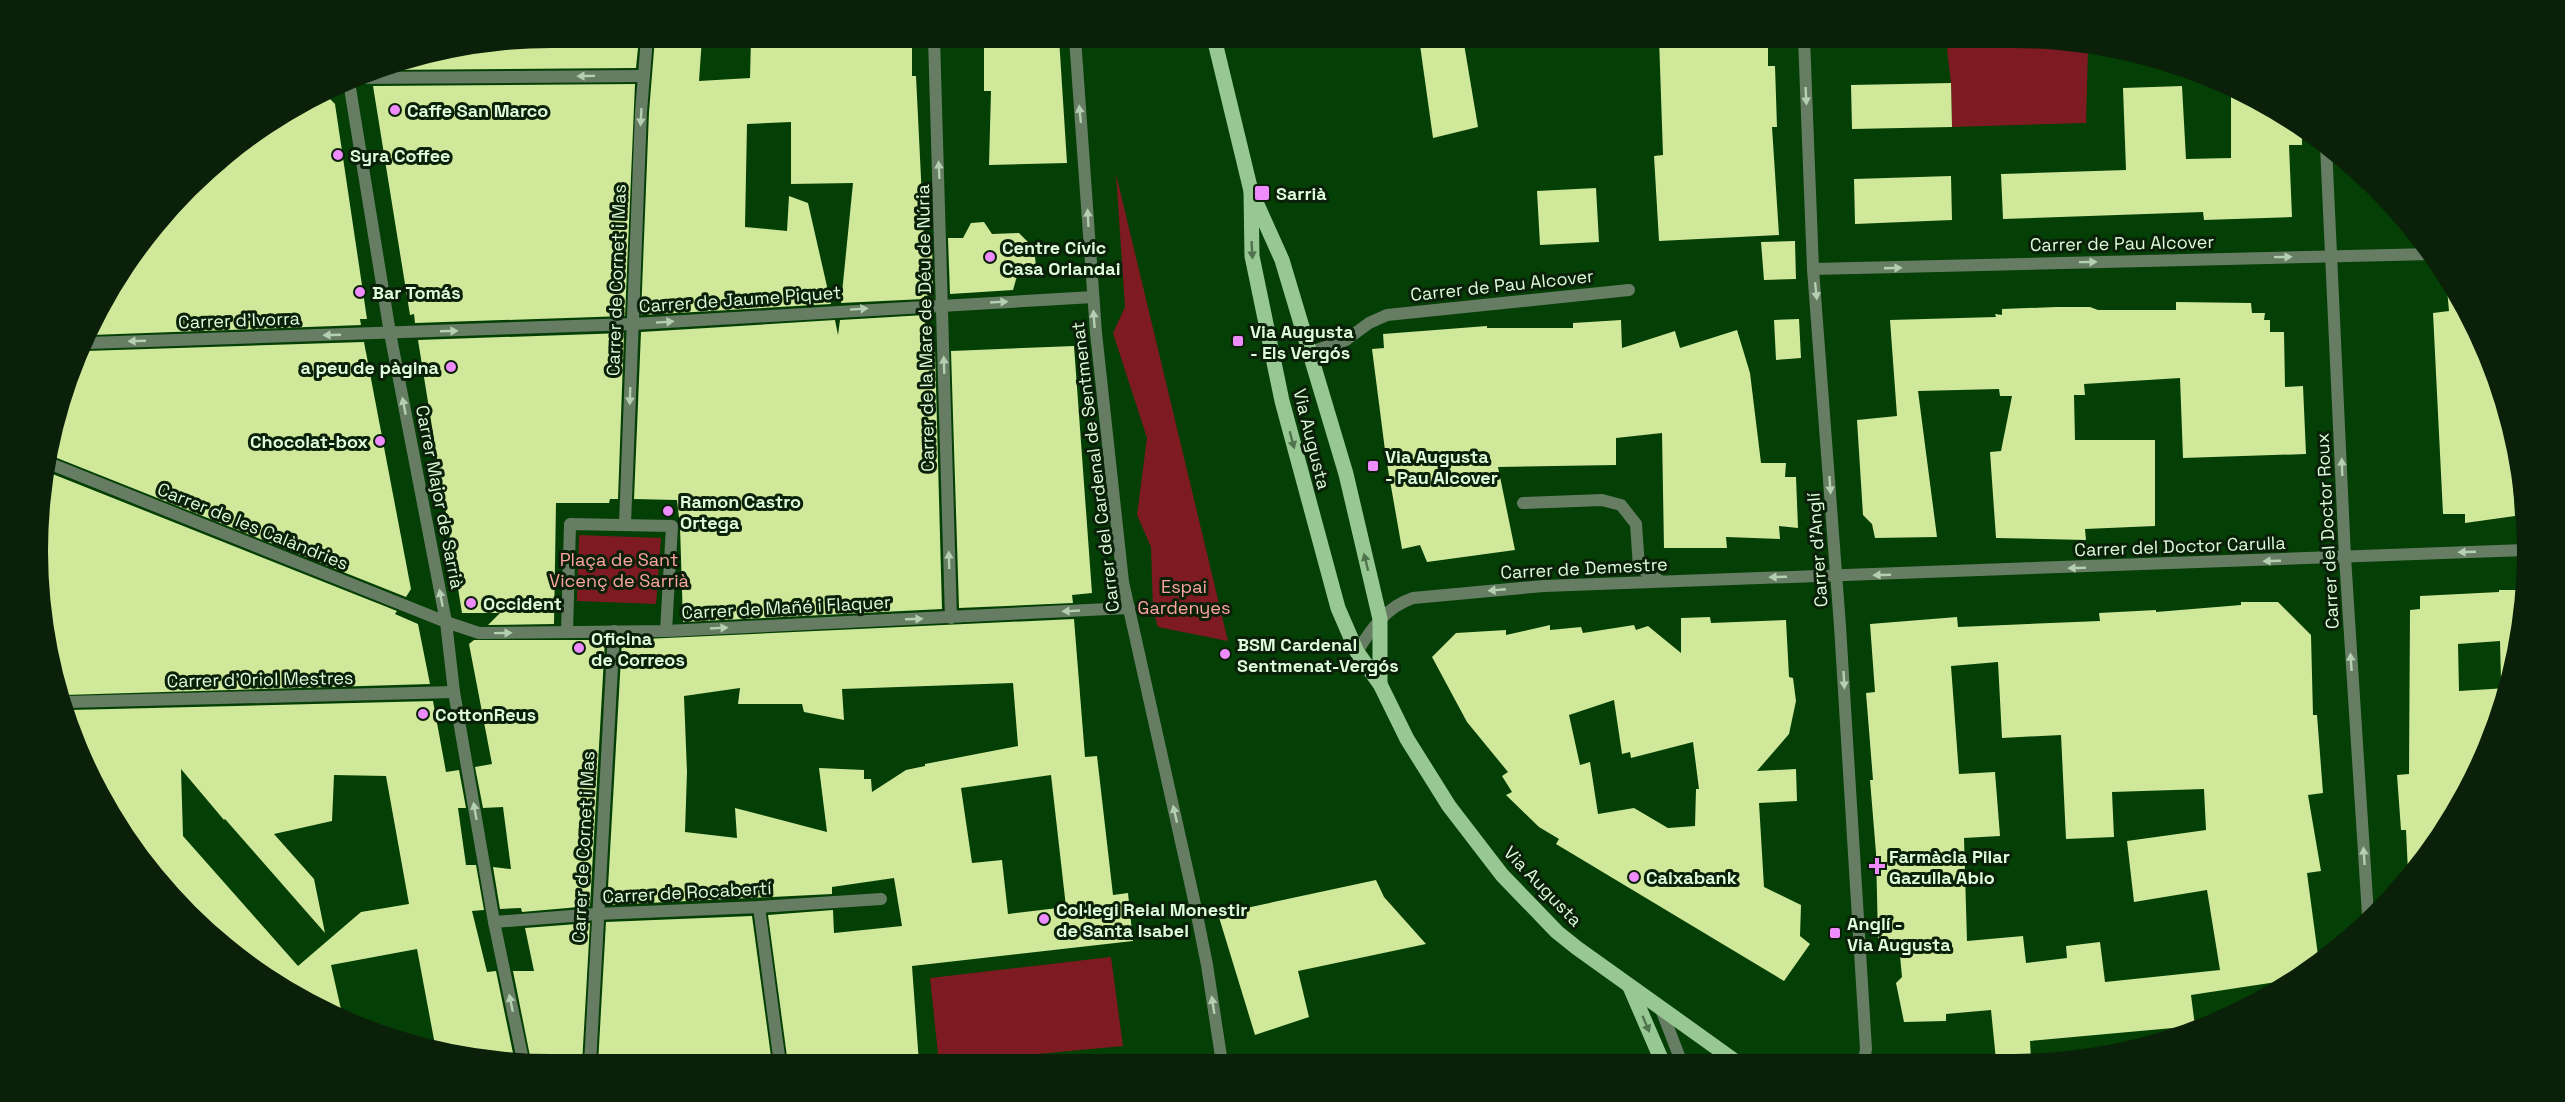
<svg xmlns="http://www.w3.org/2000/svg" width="2565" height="1102" viewBox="0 0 2565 1102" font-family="'Space Grotesk',sans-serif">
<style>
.green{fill:#7e1a21}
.building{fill:#cfe89a;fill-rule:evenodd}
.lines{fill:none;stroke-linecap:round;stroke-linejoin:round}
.street{stroke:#667d64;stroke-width:12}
.primary{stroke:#97c793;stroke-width:15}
.oneway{fill:#b4cfb1}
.oneway2{fill:#50744e}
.poi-dot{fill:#ed8cfa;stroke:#0a2009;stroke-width:2}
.labels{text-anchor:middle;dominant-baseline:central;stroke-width:6;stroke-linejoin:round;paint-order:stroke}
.poi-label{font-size:18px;font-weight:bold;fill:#defbdb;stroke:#0a2009;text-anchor:start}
.street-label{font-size:18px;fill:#defbdb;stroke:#0a2009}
.park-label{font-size:18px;fill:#fda4a0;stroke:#0a2009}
</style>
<rect width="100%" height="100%" fill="#043f05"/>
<g class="green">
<path d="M1966,38H2014L2088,50L2086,123L1952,127L1951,83L1947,49Z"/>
<path d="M1116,174L1228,641L1158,627L1153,611L1151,547L1137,515L1147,438L1113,333L1125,307Z"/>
<path d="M579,535L661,538L656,604L577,601Z"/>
<path d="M1111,957L1123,1046L939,1063L930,978Z"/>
</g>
<g class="building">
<path d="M551,38H639L636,68L375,70L386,65Z"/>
<path d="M655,38H702L699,81L750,78L751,38H912V76H916L924,239H932L933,295L924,296V299L841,303L853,183L791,184V122L747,124L745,227L787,231L789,196L808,203L831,304L641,315L649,112Z"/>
<path d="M991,38H1059L1067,163L989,165L991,91H984V46L991,44Z"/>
<path d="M1419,38H1463L1478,127L1433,138Z"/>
<path d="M1659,38H1768V66H1775L1777,127H1772L1779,235L1659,241L1654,156L1663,155Z"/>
<path d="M1951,83L1952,127L1852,129L1851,85Z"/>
<path d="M635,84L625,316L415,323L414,314L410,315L373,86Z"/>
<path d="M2182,86L2186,159L2231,158V88L2271,106L2302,129V145H2289L2292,217L2204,220L2203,212L2003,219L2001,174L2126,170L2123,88Z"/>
<path d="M317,96H327L335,104L367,319H360L361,325L91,335L106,294L213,165L294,106Z"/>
<path d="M1951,176L1952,220L1855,224L1854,179Z"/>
<path d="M1596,188L1599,242L1540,245L1537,191Z"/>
<path d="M984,222L992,234L1019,233L1034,248L1036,266L1028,276H1017L1013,290L950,294L948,238H963L971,223Z"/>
<path d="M1795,241L1796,279L1764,280L1761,242Z"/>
<path d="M2446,278L2475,324L2509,417L2515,516L2465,523V514H2443L2433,313L2449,311Z"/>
<path d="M2176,302L2251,303L2252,313H2265L2264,320H2270V332H2284L2285,387L2303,386L2306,454L2183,458L2180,378L2084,384L2085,395H2074L2075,440H2155V526L2085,529L2086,540L1996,538L1990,452L2001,451L2012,396H2000L1999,389L1918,391L1937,537L1875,538L1872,524L1863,515L1857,420L1897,416L1890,320L1996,317L1995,314L2002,315V309L2056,307H2090L2098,310H2176Z"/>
<path d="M925,315L926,352H935L942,609L683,622L680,526L677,500L634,499L641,332L835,320L838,335L840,320Z"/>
<path d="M1799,319L1801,358L1776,360L1774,320Z"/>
<path d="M1621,320L1622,348L1675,331L1680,348L1737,330L1750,373L1761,463H1786L1785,477H1796L1798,528L1779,526L1780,539L1726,537L1727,548H1664L1662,433L1616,438V465L1498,467L1515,550L1427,562L1420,545L1402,549L1386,458L1372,349L1384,348L1383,334L1487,326V328H1573V323Z"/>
<path d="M624,333L618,499H610L609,503H556L554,624L488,625L500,613H462L418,340Z"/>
<path d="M364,342L411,589L406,597L47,454L85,351Z"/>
<path d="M1074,346L1092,593L1072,595L1073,603L959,608L951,351Z"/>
<path d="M45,471L397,611L395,614L418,624L430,684L64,695L47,651L38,551Z"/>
<path d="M2499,590H2524L2523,618L2508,682L2501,681L2500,641L2458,644L2459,691L2507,688L2500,716L2441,837L2408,872L2406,830H2401L2397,775L2409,774L2410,610L2420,609V596L2499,592Z"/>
<path d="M2241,602H2278L2311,635L2313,715H2317L2323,793L2308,795L2321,871L2307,873L2319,963L2290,980L2191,995L2195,1026L2030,1041L2031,1060H1996L1991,1010L1946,1014V1021L1904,1022L1896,983L1902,977L1899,945L1878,938L1876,853L1870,780H1873L1866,693L1875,692L1870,624L1957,617L1958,627L2100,621L2099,613L2156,610V612L2241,605ZM1998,662L2002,738L2061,735L2066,839L2114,837L2112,792L2204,789L2206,830L2127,841L2134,902L2207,890L2220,970L2105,982L2100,942L2066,946L2067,958L2026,963L2023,936L1967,941L1964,838L2000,836L1995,772L1959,774L1951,666Z"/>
<path d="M1710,617L1711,623L1786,620L1789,677L1793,678L1796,701L1789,734L1757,771L1796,769L1797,801L1759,803L1764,887L1801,905L1800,936L1810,944L1784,981L1556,844L1559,839L1539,827L1506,795L1512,792L1502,776L1508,772L1467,722L1432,657L1456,633L1506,630V635L1550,625V630L1581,627L1583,633L1634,625L1636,630L1648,626L1681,653V618ZM1614,700L1622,754L1630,752L1631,758L1693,742L1699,789H1696L1695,826L1668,828L1634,808L1598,814L1590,762L1580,765L1569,715Z"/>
<path d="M1074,619L1085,757L1097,756L1113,895L1128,893L1133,941L912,966L919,1063L788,1064L768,915L833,910L834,933L902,926L894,878L832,887V894L607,905L622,640ZM1013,683L1018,746L925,764V766L906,770L872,792L871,779H864V770L819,768L827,832L735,808L737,838L685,832L687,772L684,696L740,688L738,704H802L804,712L844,720L842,689ZM1051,775L1066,907L1008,914L1002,860L972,863L961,788Z"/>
<path d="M474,640H605L590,906L522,912L521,908L500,909L493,867L511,869L503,807L483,808L475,767L492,764L469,644Z"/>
<path d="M433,701L446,772L459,770L466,808H458L466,865H476L484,910L472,911L487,972L496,971L514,1058L435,1045L417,949L331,965L343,1018L295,996L213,937L106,808L70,710ZM181,769L224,820L225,819L325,933L314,879L274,834L332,821L334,775L386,776L409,904L361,912L298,966L183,836Z"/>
<path d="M1376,880L1384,897L1426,944L1298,971L1309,1017L1255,1035L1218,914Z"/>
<path d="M752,916L772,1064H598L606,922Z"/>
<path d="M590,923L582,1064H550L531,1061L513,971H534L525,928Z"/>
</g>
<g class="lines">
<g class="street">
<path d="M934,38L951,618"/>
<path d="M1075,38L1096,333L1123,582L1194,900L1207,965L1222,1063"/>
<path d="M1804,38L1813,269L1840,626L1866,1049L1864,1061"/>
<path d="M356,78L644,76"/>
<path d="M349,82L390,333L446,622L454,692L494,922L523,1060"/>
<path d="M2326,146L2345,557L2368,915"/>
<path d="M1813,269L2431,254"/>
<path d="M88,343L633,324L1093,297"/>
<path d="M1311,352L1346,340L1369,323L1387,315L1629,290"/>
<path d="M46,462L446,622L479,633L666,631L1129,608"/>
<path d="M1523,503L1602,500L1621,505L1636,524L1639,567L1660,581"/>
<path d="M625,524L641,112L647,38"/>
<path d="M567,632L570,524L672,526L666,631"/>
<path d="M1357,652C1371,629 1386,607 1413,598L1544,586L2525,550"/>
<path d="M67,702L454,692"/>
<path d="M759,907L780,1064"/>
<path d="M494,922L597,914L759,907L881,899"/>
<path d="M1661,1009L1681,1061"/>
<path d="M590,1064L614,631"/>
</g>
<g class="primary">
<path d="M1214,38L1251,191L1282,260L1346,474L1380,619V684"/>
<path d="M1251,191L1252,256L1282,401L1338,608L1357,652L1380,684L1407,739L1449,806L1502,875L1557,932L1577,948L1735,1061"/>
<path d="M1630,987L1662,1061"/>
</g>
</g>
<defs><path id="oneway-solid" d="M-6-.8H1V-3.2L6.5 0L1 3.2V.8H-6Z" transform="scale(1.5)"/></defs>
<g class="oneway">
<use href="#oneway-solid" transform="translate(586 76) rotate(179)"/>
<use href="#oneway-solid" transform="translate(1806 96) rotate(87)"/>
<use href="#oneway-solid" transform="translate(1080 114) rotate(-96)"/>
<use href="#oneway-solid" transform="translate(641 117) rotate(93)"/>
<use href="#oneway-solid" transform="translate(939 170) rotate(-93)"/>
<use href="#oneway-solid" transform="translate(1088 218) rotate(-93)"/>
<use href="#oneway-solid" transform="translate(2283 257) rotate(-1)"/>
<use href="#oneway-solid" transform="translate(2088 262) rotate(-1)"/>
<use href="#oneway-solid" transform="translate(1893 268) rotate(-2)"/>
<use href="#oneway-solid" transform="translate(1816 291) rotate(84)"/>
<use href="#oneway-solid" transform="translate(999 302) rotate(-3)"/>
<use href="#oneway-solid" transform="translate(859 309) rotate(-4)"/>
<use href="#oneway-solid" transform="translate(1094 319) rotate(-94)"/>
<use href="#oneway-solid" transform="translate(665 322) rotate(-4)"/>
<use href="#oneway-solid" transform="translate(449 331) rotate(-2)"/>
<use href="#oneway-solid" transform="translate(332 335) rotate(178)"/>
<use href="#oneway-solid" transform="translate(137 341) rotate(178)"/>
<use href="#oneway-solid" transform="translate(944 365) rotate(-92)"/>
<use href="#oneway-solid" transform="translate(630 396) rotate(92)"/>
<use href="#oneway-solid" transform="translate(404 406) rotate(-101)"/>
<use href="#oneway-solid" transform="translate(2342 467) rotate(-92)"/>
<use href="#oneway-solid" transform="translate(1830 485) rotate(86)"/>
<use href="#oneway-solid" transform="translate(2467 552) rotate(178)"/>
<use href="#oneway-solid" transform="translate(949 560) rotate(-92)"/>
<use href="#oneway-solid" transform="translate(2272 561) rotate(178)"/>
<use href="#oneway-solid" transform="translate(2077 568) rotate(178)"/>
<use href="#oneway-solid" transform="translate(1882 575) rotate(178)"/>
<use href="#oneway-solid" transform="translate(1778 577) rotate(178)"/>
<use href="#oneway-solid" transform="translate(1497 590) rotate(175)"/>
<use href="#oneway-solid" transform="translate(441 598) rotate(-101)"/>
<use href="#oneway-solid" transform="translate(1071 611) rotate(177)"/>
<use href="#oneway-solid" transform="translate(914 619) rotate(-2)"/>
<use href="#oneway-solid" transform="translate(719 628) rotate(-3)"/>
<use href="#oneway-solid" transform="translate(503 633) rotate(-1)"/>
<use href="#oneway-solid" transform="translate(2351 662) rotate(-94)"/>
<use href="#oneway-solid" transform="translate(1844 680) rotate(87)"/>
<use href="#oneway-solid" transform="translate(475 811) rotate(-100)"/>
<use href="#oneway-solid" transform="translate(1175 814) rotate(-103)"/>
<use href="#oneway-solid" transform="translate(2364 856) rotate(-94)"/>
<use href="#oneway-solid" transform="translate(511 1003) rotate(-102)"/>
<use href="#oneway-solid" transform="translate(1213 1005) rotate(-99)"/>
</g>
<g class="oneway2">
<use href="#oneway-solid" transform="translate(1252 250) rotate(87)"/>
<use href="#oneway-solid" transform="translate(1292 440) rotate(75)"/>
<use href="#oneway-solid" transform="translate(1366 562) rotate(-104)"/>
<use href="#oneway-solid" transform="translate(1646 1024) rotate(67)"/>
</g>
<g class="poi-dot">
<circle cx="395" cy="110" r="6"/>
<circle cx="338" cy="155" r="6"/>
<rect x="1254" y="185" width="16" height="16" rx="3"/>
<circle cx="990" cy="257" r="6"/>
<circle cx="360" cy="292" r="6"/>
<rect x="1232" y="335" width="12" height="12" rx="3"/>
<circle cx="451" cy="367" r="6"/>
<circle cx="380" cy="441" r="6"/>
<rect x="1367" y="460" width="12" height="12" rx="3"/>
<circle cx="668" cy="511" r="6"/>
<circle cx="471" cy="603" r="6"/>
<circle cx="579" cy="648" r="6"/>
<circle cx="1225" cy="654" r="6"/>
<circle cx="423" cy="714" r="6"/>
<path d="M1874 857h6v6h6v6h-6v6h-6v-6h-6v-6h6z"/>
<circle cx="1634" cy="877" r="6"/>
<circle cx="1044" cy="919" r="6"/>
<rect x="1829" y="927" width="12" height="12" rx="3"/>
</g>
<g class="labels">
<g class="poi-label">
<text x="407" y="110">Caffe San Marco</text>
<text x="350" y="155">Syra Coffee</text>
<text x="1276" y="193">Sarrià</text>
<text x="1002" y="247">Centre Cívic<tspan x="1002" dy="21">Casa Orlandai</tspan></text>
<text x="372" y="292">Bar Tomás</text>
<text x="1250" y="331">Via Augusta<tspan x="1250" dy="21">- Els Vergós</tspan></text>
<text x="439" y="367" text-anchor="end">a peu de pàgina</text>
<text x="368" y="441" text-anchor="end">Chocolat-box</text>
<text x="1385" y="456">Via Augusta<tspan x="1385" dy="21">- Pau Alcover</tspan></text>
<text x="680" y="501">Ramon Castro<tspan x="680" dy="21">Ortega</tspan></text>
<text x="483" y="603">Occident</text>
<text x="591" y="638">Oficina<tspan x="591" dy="21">de Correos</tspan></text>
<text x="1237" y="644">BSM Cardenal<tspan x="1237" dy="21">Sentmenat-Vergós</tspan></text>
<text x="435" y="714">CottonReus</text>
<text x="1889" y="856">Farmàcia Pilar<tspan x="1889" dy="21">Gazulla Abio</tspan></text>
<text x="1646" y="877">Caixabank</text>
<text x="1056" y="909">Col·legi Reial Monestir<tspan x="1056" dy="21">de Santa Isabel</tspan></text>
<text x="1847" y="923">Anglí -<tspan x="1847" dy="21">Via Augusta</tspan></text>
</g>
<g class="street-label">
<text transform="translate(2122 243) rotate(-1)">Carrer de Pau Alcover</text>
<text transform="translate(616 280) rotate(-88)">Carrer de Cornet i Mas</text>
<text transform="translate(1502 285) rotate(-6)">Carrer de Pau Alcover</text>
<text transform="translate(740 299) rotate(-4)">Carrer de Jaume Piquet</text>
<text transform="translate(239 320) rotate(-2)">Carrer d'Ivorra</text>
<text transform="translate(925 328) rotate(-91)">Carrer de la Mare de Déu de Núria</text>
<text transform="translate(1312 439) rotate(76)">Via Augusta</text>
<text transform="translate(1095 467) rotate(-97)">Carrer del Cardenal de Sentmenat</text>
<text transform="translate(440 497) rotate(79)">Carrer Major de Sarrià</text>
<text transform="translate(253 526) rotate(22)">Carrer de les Calàndries</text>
<text transform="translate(2327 531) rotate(-93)">Carrer del Doctor Roux</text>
<text transform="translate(2180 546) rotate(-2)">Carrer del Doctor Carulla</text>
<text transform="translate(1817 550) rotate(-94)">Carrer d'Anglí</text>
<text transform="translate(1584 568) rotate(-3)">Carrer de Demestre</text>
<text transform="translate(786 607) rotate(-3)">Carrer de Mañé i Flaquer</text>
<text transform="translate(260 679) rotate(-1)">Carrer d'Oriol Mestres</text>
<text transform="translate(583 847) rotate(-87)">Carrer de Cornet i Mas</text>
<text transform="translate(1543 886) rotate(46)">Via Augusta</text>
<text transform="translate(687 892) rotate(-3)">Carrer de Rocabertí</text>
</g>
<g class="park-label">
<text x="619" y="559">Plaça de Sant<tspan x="619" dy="21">Vicenç de Sarrià</tspan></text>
<text x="1184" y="586">Espai<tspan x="1184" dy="21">Gardenyes</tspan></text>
</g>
</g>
<path d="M0 0H2565V1102H0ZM551 48H2014A503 503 0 0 1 2517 551V551A503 503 0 0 1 2014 1054H551A503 503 0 0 1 48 551V551A503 503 0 0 1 551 48Z" fill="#0a2009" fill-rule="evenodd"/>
</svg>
